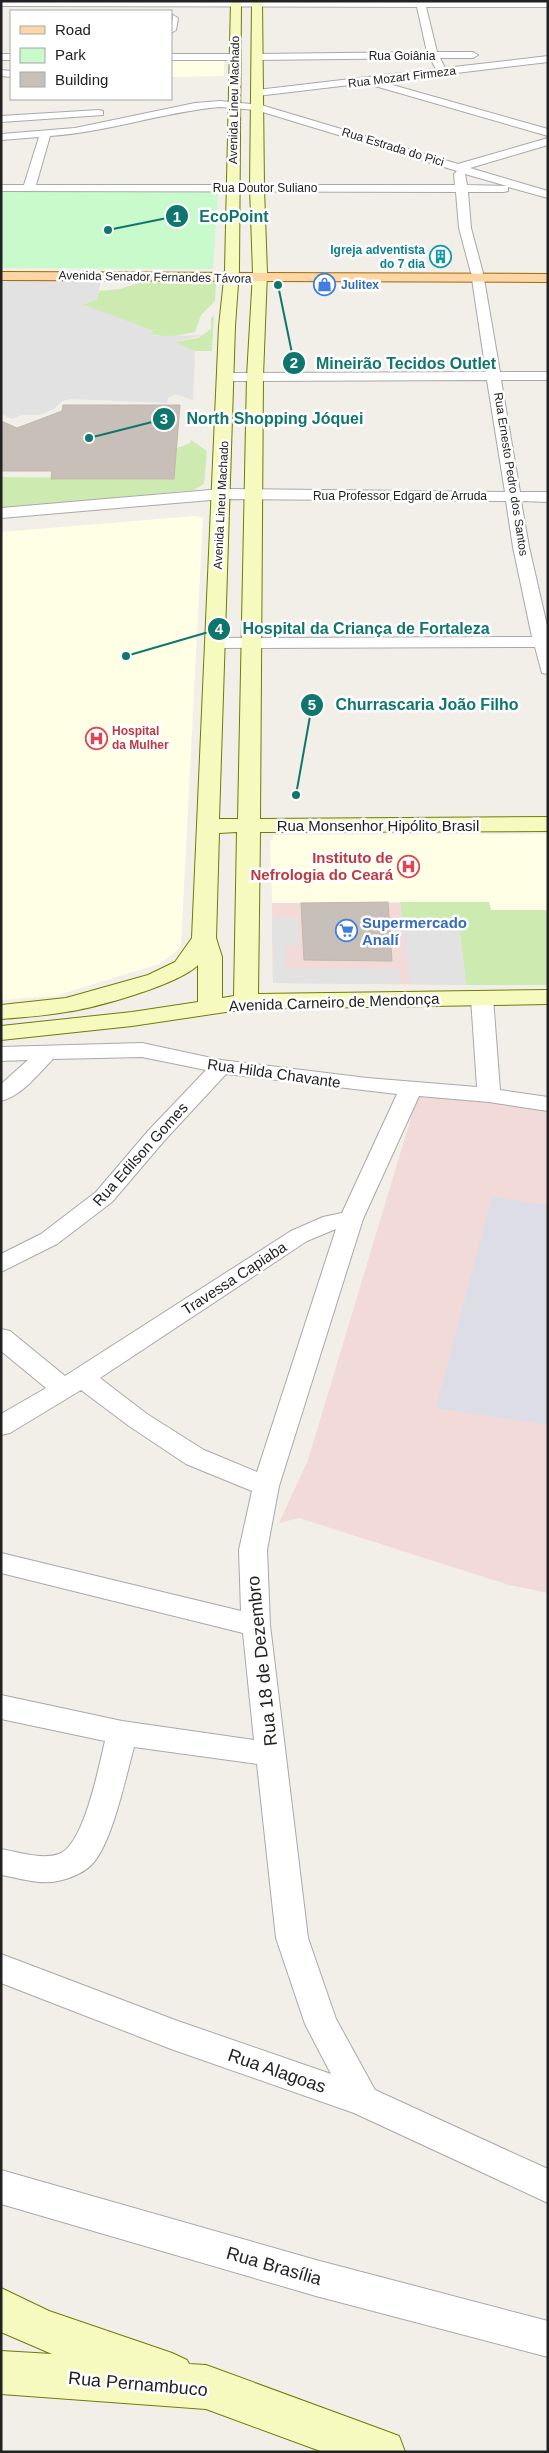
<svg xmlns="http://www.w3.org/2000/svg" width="549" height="2453" viewBox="0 0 549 2453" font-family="Arial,sans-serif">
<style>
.commercial{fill:#f2dad9}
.education{fill:#ffffe5}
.grass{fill:#cdebb0}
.park{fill:#c8facc}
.parking{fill:#e2e2e2}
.plaza{fill:#dddde8}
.building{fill:#c7bfb8;stroke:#c4b6ab}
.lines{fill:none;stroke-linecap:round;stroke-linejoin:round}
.street-casing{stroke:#a9a9a9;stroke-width:2}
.secondary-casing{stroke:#707d05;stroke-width:2}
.primary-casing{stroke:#a06b00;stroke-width:2}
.street{fill:#fff;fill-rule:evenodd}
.secondary{fill:#f7fabf;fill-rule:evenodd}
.primary{fill:#fcd6a4;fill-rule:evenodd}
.labels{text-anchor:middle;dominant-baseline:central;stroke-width:5;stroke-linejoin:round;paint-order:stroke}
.far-street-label{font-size:12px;fill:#222;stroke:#fff}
.far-culture-label{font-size:12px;font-weight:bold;fill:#0d838f;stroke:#fff;text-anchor:end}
.far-shop-label{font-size:12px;font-weight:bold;fill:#366cbe;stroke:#fff;text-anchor:start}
.far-health-label{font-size:12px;font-weight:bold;fill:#be3a42;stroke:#fff;text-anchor:start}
.street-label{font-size:15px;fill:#222;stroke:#fff}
.health-label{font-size:15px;font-weight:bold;fill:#be3a42;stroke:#fff;text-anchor:end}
.shop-label{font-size:15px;font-weight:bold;fill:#366cbe;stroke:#fff;text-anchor:start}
.near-street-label{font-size:18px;fill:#222;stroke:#fff}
.leader{fill:none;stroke:#0f766e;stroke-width:2}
.callout-dot{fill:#0f766e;stroke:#fff;stroke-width:2}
.mark-label{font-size:15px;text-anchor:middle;font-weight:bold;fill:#fff}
.callout-label{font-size:16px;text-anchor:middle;font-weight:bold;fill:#0f766e;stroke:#fff;stroke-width:5;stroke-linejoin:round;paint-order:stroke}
</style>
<rect width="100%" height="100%" fill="#f2efe9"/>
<g class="commercial">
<path d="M400,902L403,925L466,985L273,983L272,903Z"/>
<path d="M419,1091L548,1111V1593L509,1585L299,1518L279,1523L308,1460Z"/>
</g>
<g class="education">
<path d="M171,60H224V76L171,77Z"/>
<path d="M195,516L203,518L181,945L177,951L159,964L55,996L1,1000V532Z"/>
<path d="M548,834V910H491L489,902L272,903L270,841L275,835Z"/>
</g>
<g class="grass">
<path d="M146,281L216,282L215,301L201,315L195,332L169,337L147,334L153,332L77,307L97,299L99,291L120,289Z"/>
<path d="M214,315L212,351H195L173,342L198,338L211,329V318Z"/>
<path d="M191,440L207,451L204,484L194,490L1,509V477L173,479L177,448L190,443Z"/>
<path d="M400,902H489L491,910H548V985H466L459,925H403Z"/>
</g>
<path class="park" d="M218,191L213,269L1,268V192Z"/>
<g class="parking">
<path d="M1,281H101L97,299L77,307L85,305L154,331L148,334L157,336L204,335L174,342L195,351L193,400L175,394L168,398L167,403L71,399L62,401L54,409L39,415H22L12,419L1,414Z"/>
<path d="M272,918H298L300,945H286V968L399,969L400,984L273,983Z"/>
<path d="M403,925H459L466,985L410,984Z"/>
</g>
<path class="plaza" d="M492,1197L548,1205V1425L436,1408Z"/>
<g class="building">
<path d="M63,405H180L174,479H51L52,471H1V421L17,428L62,411Z"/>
<path d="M388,902L392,961L304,960L301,903Z"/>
</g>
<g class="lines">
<defs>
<g id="street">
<path d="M1,1H548V7H426L437,52H473L478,55L473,58H440L445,68L548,56V62L382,82L548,129V136L375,86V82L257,96L252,93L257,90L436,69L430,58L257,60L252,57L257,54L427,52L417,7L1,6Z"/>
<path d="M173,15L178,18L176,30L171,33Z"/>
<rect x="1" y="54" width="10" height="6"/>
<path d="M171,54H235L240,57L235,60H171Z"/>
<path d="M1,70L11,71V77L1,76Z"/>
<path d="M220,101L261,105L458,164L548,138V145L470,168L548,191V198L508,187V191L504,192H468L471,228L483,273L481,276L484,279L500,372H548V380H501L520,492H548V502L521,501L529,547L548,630V674L542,673L535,647L215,648L209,647L207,643L209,639L215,638L532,637L513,547L506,501L222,499L1,518V508L222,489L505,492L487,380L227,381L220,377L227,373L486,372L472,279L474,276L471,273L459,228L456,192L1,191V185H24L39,137L1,140V134L75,128L195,103ZM220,107L256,110L457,171L454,174L455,185H36L50,136C108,132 163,112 220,107ZM465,174L507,186L467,185Z"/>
<path d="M99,110L103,111V115L1,122V116Z"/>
<path d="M482,992L489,994L493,998L500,1090L548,1097V1111L489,1102L419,1096L363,1219L279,1486L267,1550L270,1625L308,1938L336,2019L375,2090L548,2169V2203L354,2113L171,2049L1,1983V1954L175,2020L331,2074L305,2024L276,1938L257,1764L134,1747C126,1776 113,1839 94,1862C86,1872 71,1878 58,1881C40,1885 19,1878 1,1875V1849C18,1852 42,1860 59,1854C84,1845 99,1766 105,1741L1,1719V1695L122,1721L254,1740L243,1633L1,1573V1553L241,1611L239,1550L252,1491L186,1464L129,1426L81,1390L10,1433L1,1435V1414L46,1388L1,1351V1329L10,1331L65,1376L291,1231L323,1217L342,1213L397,1094L226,1074L164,1141L112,1202L57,1244L1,1272V1254L41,1234L96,1192L148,1131L206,1070L142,1057L53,1059C38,1074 23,1095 1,1101V1084L28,1060L1,1061V1047L142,1043L221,1060L367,1078L477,1087L471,998L475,994ZM336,1229L257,1472L204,1450L147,1414L100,1378L307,1241Z"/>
<path d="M1,2170L316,2260L548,2321V2357L316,2296L1,2204Z"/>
</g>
<g id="secondary">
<path d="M231,1H241L239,270L235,326L219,819H238L247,376L253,273L250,188L252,1H262L264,188L267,273L263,376L260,819L548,817V831L260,832L258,994L548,990V1004L246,1009L132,1026L1,1040V1026L132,1012L198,1002V965C178,985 95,1008 66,1012C45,1016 23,1017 1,1019V1005L66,998L148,975L175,962L192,938L219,326L225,270ZM237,832L234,996L222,998V957L216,938L219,833Z"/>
<path d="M1,2288L49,2311L172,2353L187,2360L189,2364L206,2365L383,2430L399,2436L405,2452H323L206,2409L1,2394V2351L52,2354L1,2332Z"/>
</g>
<path id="primary" d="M1,272L548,274V282L1,280Z"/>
</defs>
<use href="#street" class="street-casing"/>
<use href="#secondary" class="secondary-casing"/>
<use href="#primary" class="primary-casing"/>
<use href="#street" class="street"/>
<use href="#secondary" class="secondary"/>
<use href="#primary" class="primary"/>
</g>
<defs>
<symbol id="building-ring" viewBox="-11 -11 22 22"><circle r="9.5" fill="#fff" stroke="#0f9aa8" stroke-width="1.5"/><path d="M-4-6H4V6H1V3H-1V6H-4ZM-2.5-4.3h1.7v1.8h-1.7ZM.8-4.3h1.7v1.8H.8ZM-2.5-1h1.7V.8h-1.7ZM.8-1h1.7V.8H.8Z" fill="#0f9aa8"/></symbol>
<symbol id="shop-ring" viewBox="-11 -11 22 22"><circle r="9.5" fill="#fff" stroke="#3f7fe0" stroke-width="1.5"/><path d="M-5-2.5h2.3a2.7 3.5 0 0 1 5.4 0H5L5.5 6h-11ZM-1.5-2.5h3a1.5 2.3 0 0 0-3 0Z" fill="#3f7fe0"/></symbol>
<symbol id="hospital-ring" viewBox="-11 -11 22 22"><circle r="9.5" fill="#fff" stroke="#e0444e" stroke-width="1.5"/><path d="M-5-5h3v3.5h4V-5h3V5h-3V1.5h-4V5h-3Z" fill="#e0444e"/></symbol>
<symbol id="supermarket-ring" viewBox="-11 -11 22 22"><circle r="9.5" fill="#fff" stroke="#3f7fe0" stroke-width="1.5"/><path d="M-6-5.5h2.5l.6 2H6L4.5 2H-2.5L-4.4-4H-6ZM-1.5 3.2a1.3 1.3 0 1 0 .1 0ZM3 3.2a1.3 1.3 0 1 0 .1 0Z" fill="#3f7fe0"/></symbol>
</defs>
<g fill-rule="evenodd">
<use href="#building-ring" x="428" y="244" width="25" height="25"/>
<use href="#shop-ring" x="312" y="272" width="25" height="25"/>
<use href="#hospital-ring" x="84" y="726" width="25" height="25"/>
<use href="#hospital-ring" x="396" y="854" width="25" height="25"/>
<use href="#supermarket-ring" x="334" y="918" width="25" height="25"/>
</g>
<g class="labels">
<g class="far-street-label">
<text x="402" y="56">Rua Goiânia</text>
<text transform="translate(402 77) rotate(-7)">Rua Mozart Firmeza</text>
<text transform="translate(234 100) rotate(-89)">Avenida Lineu Machado</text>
<text transform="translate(393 147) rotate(17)">Rua Estrada do Pici</text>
<text x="265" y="188">Rua Doutor Suliano</text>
<text transform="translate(155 277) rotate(1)">Avenida Senador Fernandes Távora</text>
<text transform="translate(511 474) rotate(81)">Rua Ernesto Pedro dos Santos</text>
<text x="400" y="496">Rua Professor Edgard de Arruda</text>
<text transform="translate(221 505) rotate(-87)">Avenida Lineu Machado</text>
</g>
<g class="far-culture-label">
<text x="425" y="250">Igreja adventista<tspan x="425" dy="14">do 7 dia</tspan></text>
</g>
<g class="far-shop-label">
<text x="341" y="285">Julitex</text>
</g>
<g class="far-health-label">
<text x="112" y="731">Hospital<tspan x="112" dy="14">da Mulher</tspan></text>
</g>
<g class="street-label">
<text x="378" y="825">Rua Monsenhor Hipólito Brasil</text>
<text transform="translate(334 1002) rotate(-2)">Avenida Carneiro de Mendonça</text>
<text transform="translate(274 1073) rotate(8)">Rua Hilda Chavante</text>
<text transform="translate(140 1154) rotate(-48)">Rua Edilson Gomes</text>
<text transform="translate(234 1278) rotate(-33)">Travessa Capiaba</text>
</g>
<g class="health-label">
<text x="393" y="857">Instituto de<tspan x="393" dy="17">Nefrologia do Ceará</tspan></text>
</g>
<g class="shop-label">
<text x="362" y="922">Supermercado<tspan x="362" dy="17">Analí</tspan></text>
</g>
<g class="near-street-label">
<text transform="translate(262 1661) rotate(-96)">Rua 18 de Dezembro</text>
<text transform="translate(277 2071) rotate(19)">Rua Alagoas</text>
<text transform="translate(274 2266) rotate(16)">Rua Brasília</text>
<text transform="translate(138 2384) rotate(5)">Rua Pernambuco</text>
</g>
</g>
<path class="leader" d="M108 230L177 216M278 285L294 363M89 438L164 419M126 656L219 629M296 795L312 705"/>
<g class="callout-dot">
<circle cx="108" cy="230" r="5"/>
<circle cx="278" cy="285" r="5"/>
<circle cx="89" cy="438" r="5"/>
<circle cx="126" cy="656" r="5"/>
<circle cx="296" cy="795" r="5"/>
<circle cx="177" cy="216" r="12"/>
<circle cx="294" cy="363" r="12"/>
<circle cx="164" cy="419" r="12"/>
<circle cx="219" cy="629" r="12"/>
<circle cx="312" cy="705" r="12"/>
</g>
<g class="mark-label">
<text x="177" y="222">1</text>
<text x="294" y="368">2</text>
<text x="164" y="424">3</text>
<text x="219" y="634">4</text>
<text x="312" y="710">5</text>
</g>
<g class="callout-label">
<text x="234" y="222">EcoPoint</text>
<text x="406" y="369">Mineirão Tecidos Outlet</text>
<text x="275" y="424">North Shopping Jóquei</text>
<text x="366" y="634">Hospital da Criança de Fortaleza</text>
<text x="427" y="710">Churrascaria João Filho</text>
</g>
<rect width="549" height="2453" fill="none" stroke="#222222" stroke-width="5"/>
<rect x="10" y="10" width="162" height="90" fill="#ffffff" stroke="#a7a7a7"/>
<rect x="20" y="26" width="25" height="8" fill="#fcd6a4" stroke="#a7a7a7"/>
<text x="55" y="35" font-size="15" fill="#222222">Road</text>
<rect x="20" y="48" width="25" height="15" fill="#c8facc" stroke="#a7a7a7"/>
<text x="55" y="60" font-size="15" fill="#222222">Park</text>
<rect x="20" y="72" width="25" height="15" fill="#c7bfb8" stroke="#a7a7a7"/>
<text x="55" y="85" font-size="15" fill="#222222">Building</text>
</svg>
